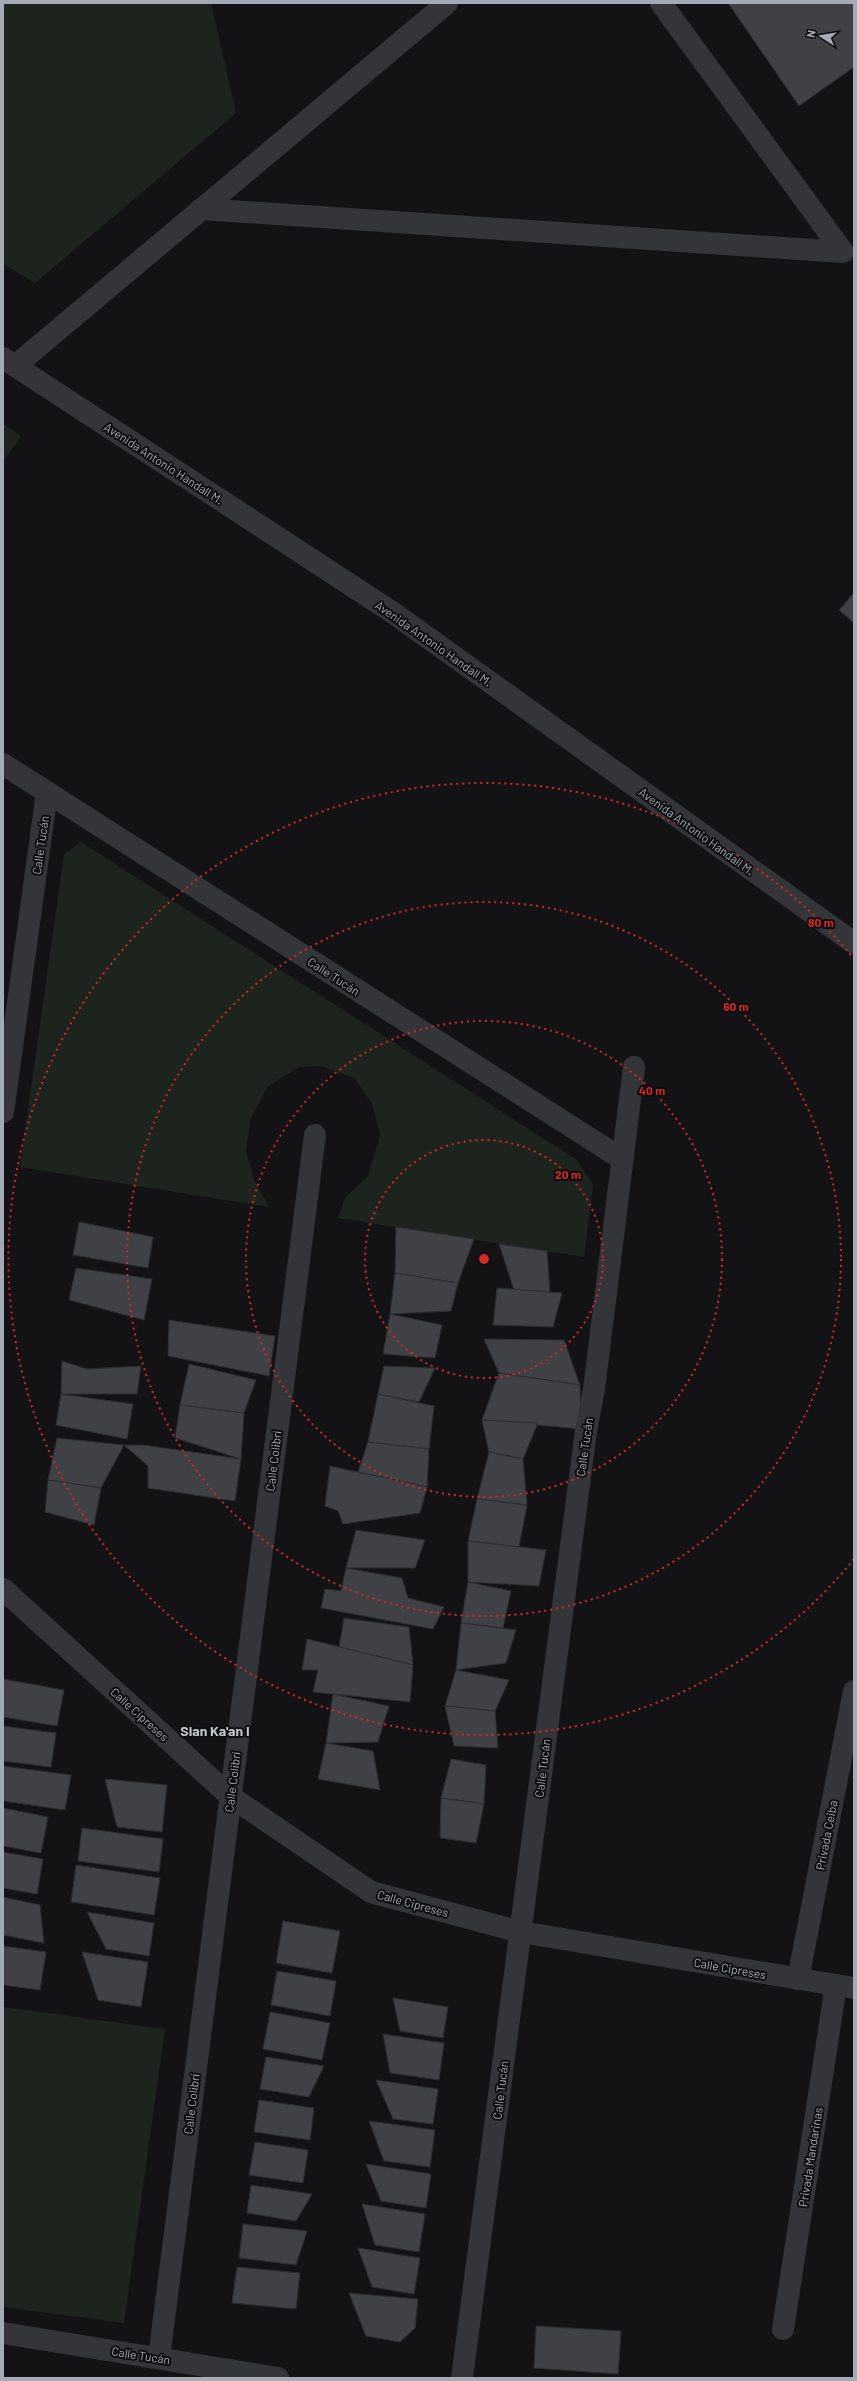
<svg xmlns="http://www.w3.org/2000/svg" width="857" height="2381" viewBox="0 0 857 2381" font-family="Barlow,sans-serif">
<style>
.green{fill:#1d241d}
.building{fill:#3f4145;stroke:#2d2d31}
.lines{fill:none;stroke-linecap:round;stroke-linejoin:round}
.minor{stroke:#343539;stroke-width:22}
.ring{fill:none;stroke:#d62828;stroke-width:2;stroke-dasharray:2 4}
.labels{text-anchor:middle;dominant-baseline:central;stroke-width:4;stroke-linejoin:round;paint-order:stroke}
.street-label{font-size:12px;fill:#a5abb5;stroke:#0e0e0f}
.quarter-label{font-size:14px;font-weight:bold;fill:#c6cad1;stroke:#0e0e0f}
.centre{fill:#d62828;stroke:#0e0e0f;stroke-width:2}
.ring-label{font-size:12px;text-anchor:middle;font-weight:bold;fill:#d62828;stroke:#0e0e0f;stroke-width:4;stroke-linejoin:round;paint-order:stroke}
</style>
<rect width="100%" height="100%" fill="#131315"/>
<g class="green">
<path d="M3,3H211L236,113L35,283L3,264Z"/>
<path d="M3,424L21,436L3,462Z"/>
<path d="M81,842L577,1160L593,1185L584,1257L338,1218L345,1198L368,1176L380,1135L372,1103L354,1078L321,1066L299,1067L268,1086L251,1118L246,1150L254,1180L269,1207L20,1167L64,854Z"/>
<path d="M3,2007L165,2029L124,2323L3,2307Z"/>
</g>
<g class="building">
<path d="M728,3H854V67L799,106Z"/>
<path d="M854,593V623L839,610Z"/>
<path d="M79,1222L153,1237L148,1268L73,1255Z"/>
<path d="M396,1227L474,1239L458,1283L395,1273Z"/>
<path d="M499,1244L547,1251L550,1293L514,1290Z"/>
<path d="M76,1268L152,1279L144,1320L69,1300Z"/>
<path d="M395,1273L458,1283L451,1311L390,1314Z"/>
<path d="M497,1288L562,1293L553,1327L493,1325Z"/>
<path d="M390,1314L442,1325L435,1358L383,1354Z"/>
<path d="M169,1320L275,1336L269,1376L168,1356Z"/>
<path d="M484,1339L564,1340L580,1385L499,1373Z"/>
<path d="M62,1361L87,1369L141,1366L137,1394H61Z"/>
<path d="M189,1364L256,1380L244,1413L180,1405Z"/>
<path d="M384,1366L435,1368L419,1402L378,1394Z"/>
<path d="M499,1373L580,1385L581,1429L482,1420Z"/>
<path d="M61,1394L133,1404L127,1439L56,1425Z"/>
<path d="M378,1394L434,1406L429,1449L368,1442Z"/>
<path d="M180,1405L244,1413L241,1459L175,1438Z"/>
<path d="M482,1420L538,1423L523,1459L489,1452Z"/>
<path d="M57,1438L124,1445L101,1488L48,1480Z"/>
<path d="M368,1442L429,1449L427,1487L358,1472Z"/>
<path d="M124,1445H143L241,1459L235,1501L148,1488V1466Z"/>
<path d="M489,1452L523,1459L527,1505L477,1499Z"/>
<path d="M330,1466L427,1487L420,1513L343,1524L338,1511L325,1506Z"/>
<path d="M48,1480L101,1488L94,1525L45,1512Z"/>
<path d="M477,1499L527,1505L519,1547L468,1541Z"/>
<path d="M356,1530L425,1540L415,1568H346Z"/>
<path d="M468,1541L546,1550L539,1586L468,1582Z"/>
<path d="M346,1568L402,1578L408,1598L444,1607L433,1629L321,1608L325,1589L341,1591Z"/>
<path d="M468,1582L511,1591L503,1628L461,1623Z"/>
<path d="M344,1618L409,1627L413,1665L339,1647Z"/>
<path d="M461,1623L516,1630L506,1663L456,1670Z"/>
<path d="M307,1639L413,1665L410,1702L313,1692L318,1670H302Z"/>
<path d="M456,1670L509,1680L495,1711L445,1706Z"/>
<path d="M3,1679L64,1690L57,1726L3,1717Z"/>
<path d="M333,1694L389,1706L378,1742L326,1743Z"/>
<path d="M445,1706L495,1711L498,1748L454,1746Z"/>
<path d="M3,1726L56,1733L51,1767L3,1761Z"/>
<path d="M326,1743L373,1751L380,1790L318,1779Z"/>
<path d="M451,1759L486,1765L484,1804L441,1798Z"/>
<path d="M3,1766L71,1775L65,1810L3,1801Z"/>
<path d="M105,1779L167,1785L162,1832L117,1827Z"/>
<path d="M441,1798L484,1804L476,1843L440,1838Z"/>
<path d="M3,1808L48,1817L41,1853L3,1846Z"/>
<path d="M82,1828L163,1839L159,1872L78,1861Z"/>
<path d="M3,1852L43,1859L37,1894L3,1888Z"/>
<path d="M76,1865L160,1878L154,1915L71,1902Z"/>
<path d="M3,1897L40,1905L44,1943L3,1935Z"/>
<path d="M87,1912L154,1923L149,1956L106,1949Z"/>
<path d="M283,1921L340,1931L332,1973L276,1963Z"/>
<path d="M3,1946L46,1952L40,1990L3,1985Z"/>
<path d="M82,1952L148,1962L141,2007L98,2000Z"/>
<path d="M277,1971L336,1981L330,2016L271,2005Z"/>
<path d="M393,1998L448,2007L443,2038L400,2031Z"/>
<path d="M270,2012L330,2023L322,2060L263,2049Z"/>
<path d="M383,2034L444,2043L439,2080L390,2073Z"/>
<path d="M266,2057L324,2066L309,2097L260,2089Z"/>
<path d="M376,2080L438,2089L433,2124L393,2119Z"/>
<path d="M259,2100L314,2108L310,2140L254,2132Z"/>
<path d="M369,2121L435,2130L430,2167L384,2161Z"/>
<path d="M255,2142L308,2150L303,2183L249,2175Z"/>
<path d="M366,2164L431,2174L426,2208L381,2201Z"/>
<path d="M251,2185L312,2194L296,2221L247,2213Z"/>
<path d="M362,2204L425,2214L419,2252L375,2245Z"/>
<path d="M243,2224L307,2231L296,2265L239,2258Z"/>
<path d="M358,2248L420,2258L414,2294L372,2287Z"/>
<path d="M237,2267L300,2273L296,2309L232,2303Z"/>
<path d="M349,2293L418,2299L415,2328L400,2342L366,2336Z"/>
<path d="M536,2326L621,2331L618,2374L534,2368Z"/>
</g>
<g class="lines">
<g class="minor">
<path d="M201,209L843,252L661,3"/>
<path d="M3,358L392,612L854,943"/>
<path d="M15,366L447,3"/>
<path d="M3,764L622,1159"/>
<path d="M3,1112L47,792"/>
<path d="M3,1589L230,1796L371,1892L521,1932L854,1988"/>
<path d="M798,1979L854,1691"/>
<path d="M783,2329L836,1985"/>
<path d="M3,2333L278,2378"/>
<path d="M159,2358L315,1135"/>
<path d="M462,2378L586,1431L594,1389L634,1067"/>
</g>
</g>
<g class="ring">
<circle cx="484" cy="1259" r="119"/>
<circle cx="484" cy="1259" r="238"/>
<circle cx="484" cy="1259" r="357"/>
<path d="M854 1559A476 476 0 1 1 854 959"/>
</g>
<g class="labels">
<g class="street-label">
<text transform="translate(164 463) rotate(33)">Avenida Antonio Handall M.</text>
<text transform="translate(434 643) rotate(35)">Avenida Antonio Handall M.</text>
<text transform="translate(697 831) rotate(36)">Avenida Antonio Handall M.</text>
<text transform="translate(40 845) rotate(-82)">Calle Tucán</text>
<text transform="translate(334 976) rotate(33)">Calle Tucán</text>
<text transform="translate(584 1447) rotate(-82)">Calle Tucán</text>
<text transform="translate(273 1461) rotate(-83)">Calle Colibrí</text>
<text transform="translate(140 1714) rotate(42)">Calle Cipreses</text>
<text transform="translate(542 1768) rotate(-83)">Calle Tucán</text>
<text transform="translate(232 1782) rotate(-83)">Calle Colibrí</text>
<text transform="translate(826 1835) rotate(-79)">Privada Ceiba</text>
<text transform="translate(413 1903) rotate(15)">Calle Cipreses</text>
<text transform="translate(730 1968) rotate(10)">Calle Cipreses</text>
<text transform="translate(500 2090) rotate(-83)">Calle Tucán</text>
<text transform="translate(191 2104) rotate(-83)">Calle Colibrí</text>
<text transform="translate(810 2157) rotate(-81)">Privada Mandarinas</text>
<text transform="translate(141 2355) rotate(9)">Calle Tucán</text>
</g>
<g class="quarter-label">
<text x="215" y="1730">Sian Ka'an I</text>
</g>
</g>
<circle cx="484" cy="1259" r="6" class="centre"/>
<g class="ring-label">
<text x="821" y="927">80 m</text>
<text x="736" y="1011">60 m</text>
<text x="652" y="1095">40 m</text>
<text x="568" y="1179">20 m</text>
</g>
<rect width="857" height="2381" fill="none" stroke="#a5abb5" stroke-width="8"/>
<g transform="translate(821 36) rotate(282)" stroke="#0e0e0f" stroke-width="3" paint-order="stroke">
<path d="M0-3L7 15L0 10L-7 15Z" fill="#a5abb5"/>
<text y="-6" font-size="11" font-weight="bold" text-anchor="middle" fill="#a5abb5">N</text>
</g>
</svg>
